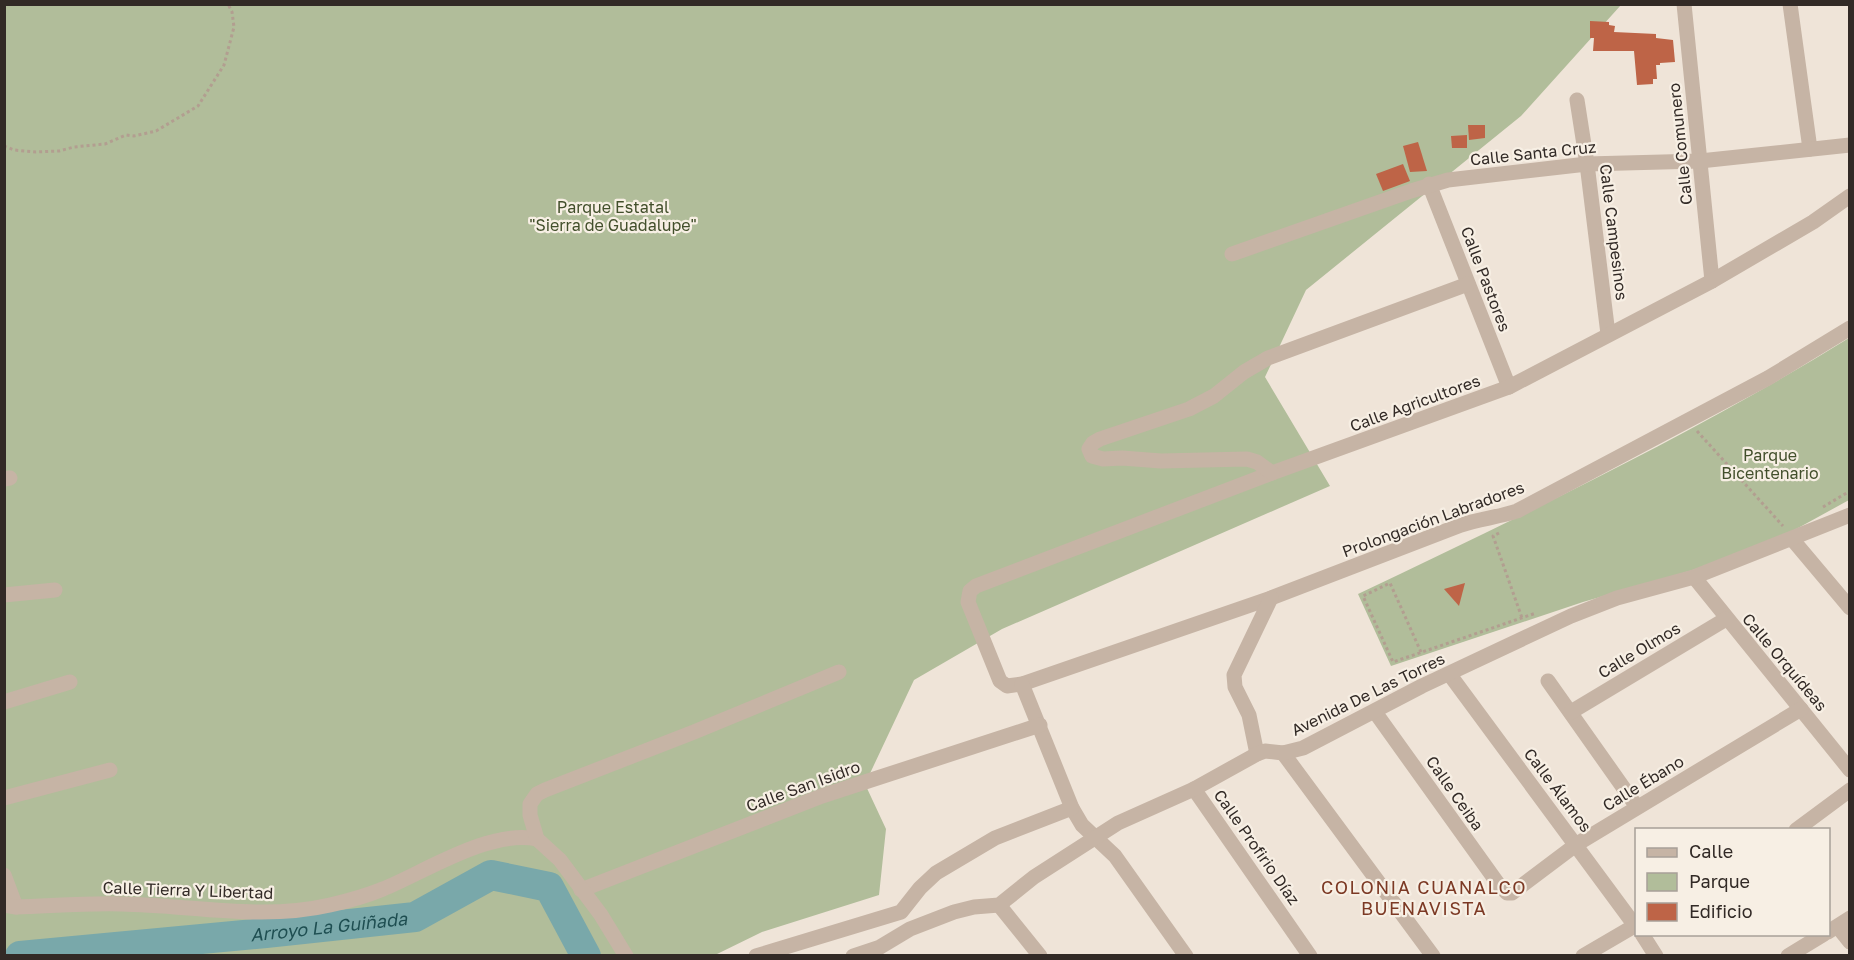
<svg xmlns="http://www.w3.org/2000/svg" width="1854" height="960" viewBox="0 0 1854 960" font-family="'Golos Text',sans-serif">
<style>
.green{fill:#b1bd9a}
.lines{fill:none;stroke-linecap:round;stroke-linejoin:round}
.river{stroke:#79a8aa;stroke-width:30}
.building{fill:#be6447}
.path{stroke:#b29e90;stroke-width:3;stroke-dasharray:3 3;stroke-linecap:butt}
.minor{stroke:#c6b4a5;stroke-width:15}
.tertiary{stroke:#c6b4a5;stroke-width:15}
.labels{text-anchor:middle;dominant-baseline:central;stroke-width:4.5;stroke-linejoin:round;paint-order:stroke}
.street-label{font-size:16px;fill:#322a26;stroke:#f7efe4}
.park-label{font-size:16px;fill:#424f2b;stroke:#f7efe4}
.neighbourhood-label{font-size:18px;letter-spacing:1.5px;fill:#7c3924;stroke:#f7efe4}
.water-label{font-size:18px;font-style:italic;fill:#1e4e51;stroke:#f7efe4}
</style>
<rect width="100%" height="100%" fill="#efe4d8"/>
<g class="green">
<path d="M5,5H1621L1521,116L1306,290L1265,377L1330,486L1002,629L914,680L865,784L886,829L879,895L762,932L715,955L5,956Z"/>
<path d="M1849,338V500L1789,533L1693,570L1583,602L1391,666L1358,594C1525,514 1692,435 1849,338Z"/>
</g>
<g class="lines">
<path class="river" id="s1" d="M20,956L266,933L415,917L491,875L549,887L586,956"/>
</g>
<g class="building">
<path d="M1590,21L1609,22V25L1615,26L1614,32L1656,34V38L1673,40L1675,62L1660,63V65H1656L1657,79H1653V84L1637,85L1634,51H1593L1594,38H1590Z"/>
<path d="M1468,125H1485V138L1469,140Z"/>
<path d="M1467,135V148H1452L1451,136Z"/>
<path d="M1418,142L1427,171L1410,172L1403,146Z"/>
<path d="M1403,164L1410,181L1383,191L1376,174Z"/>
<path d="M1465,583L1459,606L1444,589Z"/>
</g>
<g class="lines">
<g class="path">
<path d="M4,146L14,150L36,152L59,151L74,147L105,144L126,135L134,136L156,131L198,106L224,65L234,27L232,12L228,4"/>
<path d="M1697,431L1783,526"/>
<path d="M1823,507L1850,491"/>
<path d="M1499,533L1493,536L1522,618"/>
<path d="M1421,652L1390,583L1363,596L1393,662L1536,613"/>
</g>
<g class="minor">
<path d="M1684,4L1712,281"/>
<path d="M1790,4L1810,149"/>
<path d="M1577,100L1587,164L1608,334"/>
<path d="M1429,184L1509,387"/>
<path d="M1850,196L1813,222L1712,281L1509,387L1272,473L976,586L970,591L968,602L1000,681L1007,686L1022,684L1271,598L1461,525C1480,519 1499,517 1517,511L1768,378L1850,328"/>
<path d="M1232,254L1411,191L1448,180L1587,164L1700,161L1850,145"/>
<path d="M1272,473L1257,462L1247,459L1161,461L1122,458L1103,459L1092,456L1089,449L1093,443L1100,439L1189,409L1214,396L1244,372L1268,358L1468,284"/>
<path d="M4,479L10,478"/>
<path d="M1792,539L1850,608"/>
<path d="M1694,577L1850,770"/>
<path d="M4,595L55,590"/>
<path d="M1450,675L1636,927"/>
<path d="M1548,681L1637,807"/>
<path d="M1022,684L1072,808L1082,825L1115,856L1186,956"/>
<path d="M4,702L70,682"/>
<path d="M1375,712L1499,885L1507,893H1512L1577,844L1801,709"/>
<path d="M1571,712L1726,619"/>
<path d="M1283,753L1433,956"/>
<path d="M1257,754L1249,715L1235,687L1234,675L1271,598"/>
<path d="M1194,789L1310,956"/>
<path d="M4,798L110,770"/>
<path d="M4,875L16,907"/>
<path d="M581,890L822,796L1040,725"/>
<path d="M4,905L16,907C51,906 86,903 121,904C191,905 261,921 330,905C348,901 366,896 383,889C425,872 490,829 537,839"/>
<path d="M999,905L1040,956"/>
<path d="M1838,927L1850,942"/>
<path d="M1828,932L1850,918"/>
<path d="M1642,934L1656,956"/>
<path d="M626,956L601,915L560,860L537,839L530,815V804L537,794L545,790L694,732L839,672"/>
<path d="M756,956L901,912L920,888L936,873L995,838L1072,808"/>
<path d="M853,956L880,947L910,929L954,912L974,907L999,905L1034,877L1118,823L1194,789L1257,754L1265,751L1283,753L1303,748L1422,686L1571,616L1617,598L1694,577L1850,515"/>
<path d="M1788,956L1824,934"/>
</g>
<g class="tertiary">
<path d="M1796,830L1850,790"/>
<path d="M1583,956L1636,925"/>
</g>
</g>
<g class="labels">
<g class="street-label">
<text transform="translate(1680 144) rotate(-96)">Calle Comunero</text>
<text transform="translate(1533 153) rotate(-6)">Calle Santa Cruz</text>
<text transform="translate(1614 232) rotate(83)">Calle Campesinos</text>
<text transform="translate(1486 279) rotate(69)">Calle Pastores</text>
<text transform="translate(1415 403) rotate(-20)">Calle Agricultores</text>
<text transform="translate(1433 519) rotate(-20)">Prolongación Labradores</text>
<text transform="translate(1639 650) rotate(-31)">Calle Olmos</text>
<text transform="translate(1785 662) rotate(50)">Calle Orquídeas</text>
<text transform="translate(1368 694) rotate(-26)">Avenida De Las Torres</text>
<text transform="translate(1643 783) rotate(-31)">Calle Ébano</text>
<text transform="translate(803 786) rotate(-20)">Calle San Isidro</text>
<text transform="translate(1558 790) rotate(53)">Calle Álamos</text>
<text transform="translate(1455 793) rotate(55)">Calle Ceiba</text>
<text transform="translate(1257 847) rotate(55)">Calle Profirio Díaz</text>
<text transform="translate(188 890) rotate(2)">Calle Tierra Y Libertad</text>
</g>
<g class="park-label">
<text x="613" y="207">Parque Estatal<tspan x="613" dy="18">"Sierra de Guadalupe"</tspan></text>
<text x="1770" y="455">Parque<tspan x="1770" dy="18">Bicentenario</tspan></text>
</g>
<g class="neighbourhood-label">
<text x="1424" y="887">COLONIA CUANALCO<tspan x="1424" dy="21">BUENAVISTA</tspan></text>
</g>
<g class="water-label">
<text stroke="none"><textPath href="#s1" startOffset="310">Arroyo La Guiñada</textPath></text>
</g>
</g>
<rect width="1854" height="960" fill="none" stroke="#322a26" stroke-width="12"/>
<rect x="1635" y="828" width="195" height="108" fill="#f7efe4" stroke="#a8a098" stroke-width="1.5"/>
<rect x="1647" y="848" width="30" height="9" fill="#c6b4a5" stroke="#a8a098" stroke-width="1.5"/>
<text x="1689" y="858" font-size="18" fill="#322a26">Calle</text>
<rect x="1647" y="873" width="30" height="18" fill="#b1bd9a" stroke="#a8a098" stroke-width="1.5"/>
<text x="1689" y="888" font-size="18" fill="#322a26">Parque</text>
<rect x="1647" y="903" width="30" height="18" fill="#be6447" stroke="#a8a098" stroke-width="1.5"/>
<text x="1689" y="918" font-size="18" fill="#322a26">Edificio</text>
</svg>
